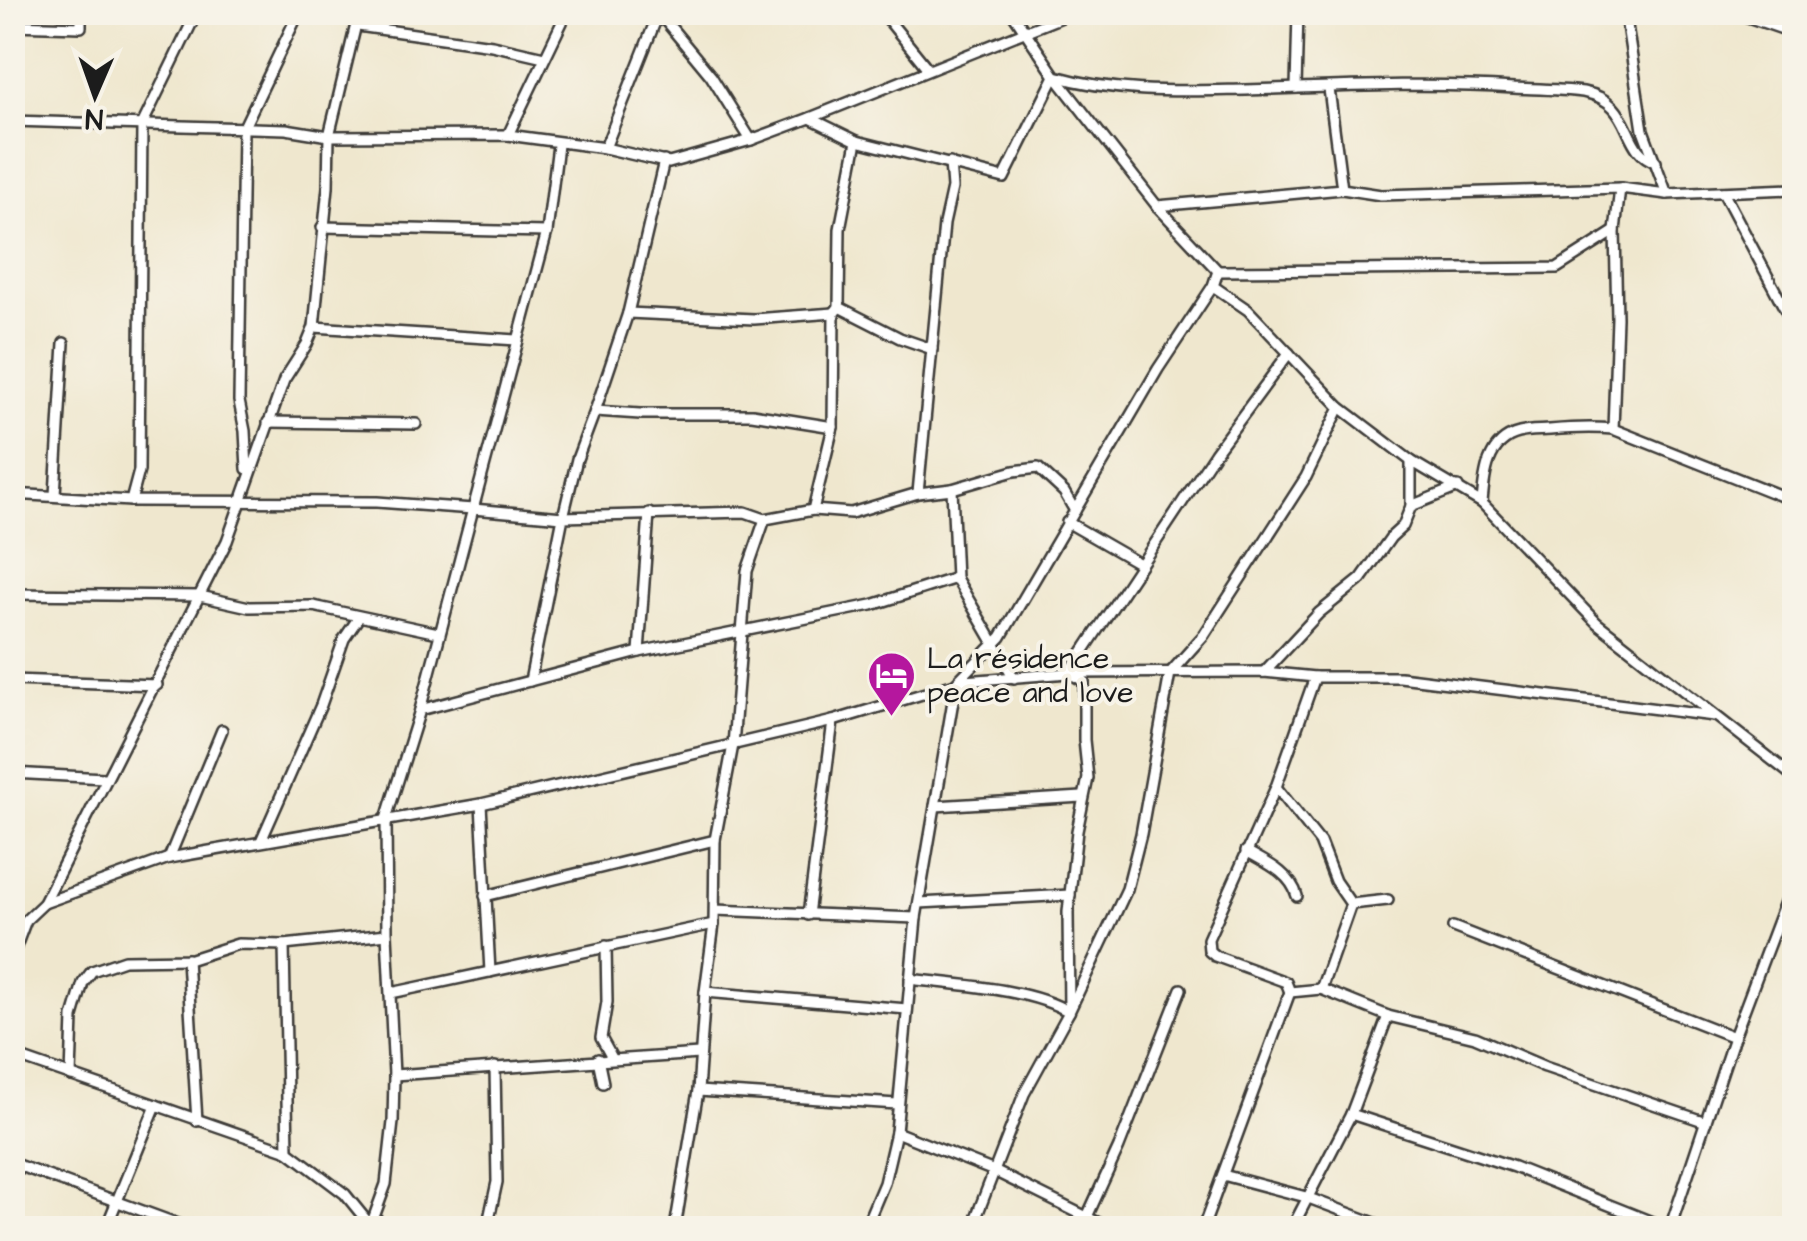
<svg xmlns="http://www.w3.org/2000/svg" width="1807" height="1241" viewBox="0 0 1807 1241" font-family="'Architects Daughter',sans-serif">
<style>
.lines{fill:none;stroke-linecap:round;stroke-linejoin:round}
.street-casing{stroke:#3c3a37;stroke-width:14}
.street{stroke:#fff;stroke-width:9}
.labels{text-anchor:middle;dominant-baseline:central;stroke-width:8;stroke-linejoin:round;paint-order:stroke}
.poi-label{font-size:30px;fill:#1c1c1c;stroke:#f7f3e8;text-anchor:start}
</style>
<rect width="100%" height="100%" fill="#f7f3e8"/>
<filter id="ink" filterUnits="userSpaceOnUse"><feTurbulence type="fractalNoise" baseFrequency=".01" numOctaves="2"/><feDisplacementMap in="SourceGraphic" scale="20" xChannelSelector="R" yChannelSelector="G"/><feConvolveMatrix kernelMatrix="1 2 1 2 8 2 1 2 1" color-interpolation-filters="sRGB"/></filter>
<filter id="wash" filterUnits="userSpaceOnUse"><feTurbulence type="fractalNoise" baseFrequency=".0048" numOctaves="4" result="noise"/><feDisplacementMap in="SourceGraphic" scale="40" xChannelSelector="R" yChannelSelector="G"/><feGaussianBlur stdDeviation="2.25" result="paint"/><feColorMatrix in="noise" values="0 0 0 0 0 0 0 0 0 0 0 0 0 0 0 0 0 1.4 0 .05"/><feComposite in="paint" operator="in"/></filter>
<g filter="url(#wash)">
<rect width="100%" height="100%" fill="#efe7ce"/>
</g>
<g filter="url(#ink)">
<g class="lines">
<defs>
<g id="street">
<path d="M882,12L928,69"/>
<path d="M1012,12L1055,76L1157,206L1218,271L1213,286L1248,310L1340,407L1411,461L1482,503L1597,623L1794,777"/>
<path d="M1625,12L1643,130L1667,194"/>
<path d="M1733,12L1794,33"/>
<path d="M659,13L711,76L751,140"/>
<path d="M12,25L81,27V12"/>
<path d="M358,26L492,45L544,57"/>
<path d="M1296,88L1298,12"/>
<path d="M1329,89L1342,189"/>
<path d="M810,118L857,141L1004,178L1055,76C1118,94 1181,91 1246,90C1335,87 1425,82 1514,88C1537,89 1561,89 1583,92C1636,102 1619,150 1656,162"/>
<path d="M12,121L286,129L329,136L508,135L605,148L669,163L751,140L810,118L1074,12"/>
<path d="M508,135L567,12"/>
<path d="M605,148L659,12"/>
<path d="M1723,192L1794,326"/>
<path d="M1157,206L1342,189L1381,195L1620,188L1667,194L1794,189"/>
<path d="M322,227L547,232"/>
<path d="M1218,271L1557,268L1615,231"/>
<path d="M839,307L900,338L932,349"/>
<path d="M628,313L754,319L834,313"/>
<path d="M314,327L517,340"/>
<path d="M595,411L628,313L664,161"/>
<path d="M268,422L416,424"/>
<path d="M1613,429L1617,318L1615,231L1620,188"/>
<path d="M247,469L245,431L239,401L243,129L299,12"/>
<path d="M952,489L956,578L1014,678"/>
<path d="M918,493L944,224L952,188L950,163"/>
<path d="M12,494L131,501L377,502L473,509L547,232L558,145"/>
<path d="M55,495L64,343"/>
<path d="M131,501L139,471L142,125L197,12"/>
<path d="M1482,503C1484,476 1487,441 1519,433C1529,430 1540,431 1550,430C1572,428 1591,427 1613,429L1794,501"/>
<path d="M1411,506L1458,487"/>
<path d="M813,510L833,427L834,313L839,307L840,229L857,141"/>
<path d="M1067,522L1140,564"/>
<path d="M12,594L200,596L249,607L313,606L438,633"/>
<path d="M639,652L649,513"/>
<path d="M1264,672L1319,613L1361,579L1391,537L1403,526L1411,506V461"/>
<path d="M12,680L157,685"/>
<path d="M530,681L563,517L745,512L765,519L813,510L851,513L918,493L952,489L1014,471L1038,468L1064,492L1075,511"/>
<path d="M420,710L639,652L872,605L956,578"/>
<path d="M12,773L104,778"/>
<path d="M1276,787L1320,842L1335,881L1351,904"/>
<path d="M481,804L490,972"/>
<path d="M935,806L1082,797"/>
<path d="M261,841L321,705L344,639L359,617"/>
<path d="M1246,851C1265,862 1291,873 1297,896"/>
<path d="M169,858L222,730"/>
<path d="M485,896L715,840"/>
<path d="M44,903L169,858L481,804L833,721L965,681L1069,673L1264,672L1315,677H1400L1714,716"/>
<path d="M919,903L1070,895"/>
<path d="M1351,904L1388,900"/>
<path d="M715,910L916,918"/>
<path d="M808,915L833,721"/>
<path d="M1453,927L1734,1037"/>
<path d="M284,945L288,1151"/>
<path d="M606,946L607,1002L601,1038L612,1058"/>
<path d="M12,957L26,920L44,903L227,541L284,380L307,344L314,327L328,187L329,136L359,12"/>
<path d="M187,959L197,1121"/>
<path d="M910,979C956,985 1030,988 1069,1012L1127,889L1141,834L1170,673L1204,635L1306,477L1340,407"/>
<path d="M1321,989L1351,904"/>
<path d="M705,992L907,1009"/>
<path d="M1290,992L1321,989L1388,1016L1475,1037L1545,1067L1706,1122"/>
<path d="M1290,992L1286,982L1215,956L1209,951L1208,939L1276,787L1315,677"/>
<path d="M391,993L714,924"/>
<path d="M12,1055L288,1151L345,1194L371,1226"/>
<path d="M598,1059L603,1083"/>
<path d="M394,1075L699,1054"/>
<path d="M71,1076L73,1017L83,983L92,971L124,960L191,959L238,944L284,945L387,934"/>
<path d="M698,1091L897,1104"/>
<path d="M1351,1114L1514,1167L1667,1228"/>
<path d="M896,1132L994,1171L1109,1228"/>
<path d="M12,1163L189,1228"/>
<path d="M1223,1175L1306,1197L1388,1228"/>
<path d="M1086,1219L1119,1147L1181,989"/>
<path d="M106,1228L156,1105"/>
<path d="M370,1228L386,1184L393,1122L394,1075L387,934L386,819L420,710L473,509L563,517L577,459L595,411L640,414H752L833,427"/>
<path d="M487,1228L497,1182L495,1067"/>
<path d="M675,1228L698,1091L705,992L714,924L715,840L733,745L747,571L765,519"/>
<path d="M865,1228L884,1183L896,1132L916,918L956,683L1001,637L1158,369L1213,286"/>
<path d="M972,1228L1024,1094L1069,1012L1068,912L1077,831L1088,778L1084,740V681L1069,673L1215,453L1289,353"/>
<path d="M1203,1228L1290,992"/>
<path d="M1292,1228L1351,1114L1388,1016"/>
<path d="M1670,1228L1734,1037L1794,878"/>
</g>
</defs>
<use href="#street" class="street-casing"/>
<use href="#street" class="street"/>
</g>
</g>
<defs>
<symbol id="hotel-pin" viewBox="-11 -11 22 30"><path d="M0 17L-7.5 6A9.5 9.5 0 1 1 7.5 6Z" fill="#b5179e" stroke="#f7f3e8"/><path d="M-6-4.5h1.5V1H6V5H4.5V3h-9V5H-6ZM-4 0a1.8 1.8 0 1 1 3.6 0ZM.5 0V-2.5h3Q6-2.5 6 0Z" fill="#fff"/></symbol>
</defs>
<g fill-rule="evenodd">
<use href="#hotel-pin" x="864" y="648" width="55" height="75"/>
</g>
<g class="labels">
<g class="poi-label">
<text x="927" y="659">La résidence<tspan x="927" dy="34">peace and love</tspan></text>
</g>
</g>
<rect width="1807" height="1241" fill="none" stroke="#f7f3e8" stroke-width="50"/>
<g transform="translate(95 95) rotate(182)" stroke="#f7f3e8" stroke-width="8" paint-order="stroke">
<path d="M0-8L18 38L0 25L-18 38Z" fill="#1c1c1c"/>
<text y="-15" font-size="28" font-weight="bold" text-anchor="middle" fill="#1c1c1c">N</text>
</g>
</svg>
